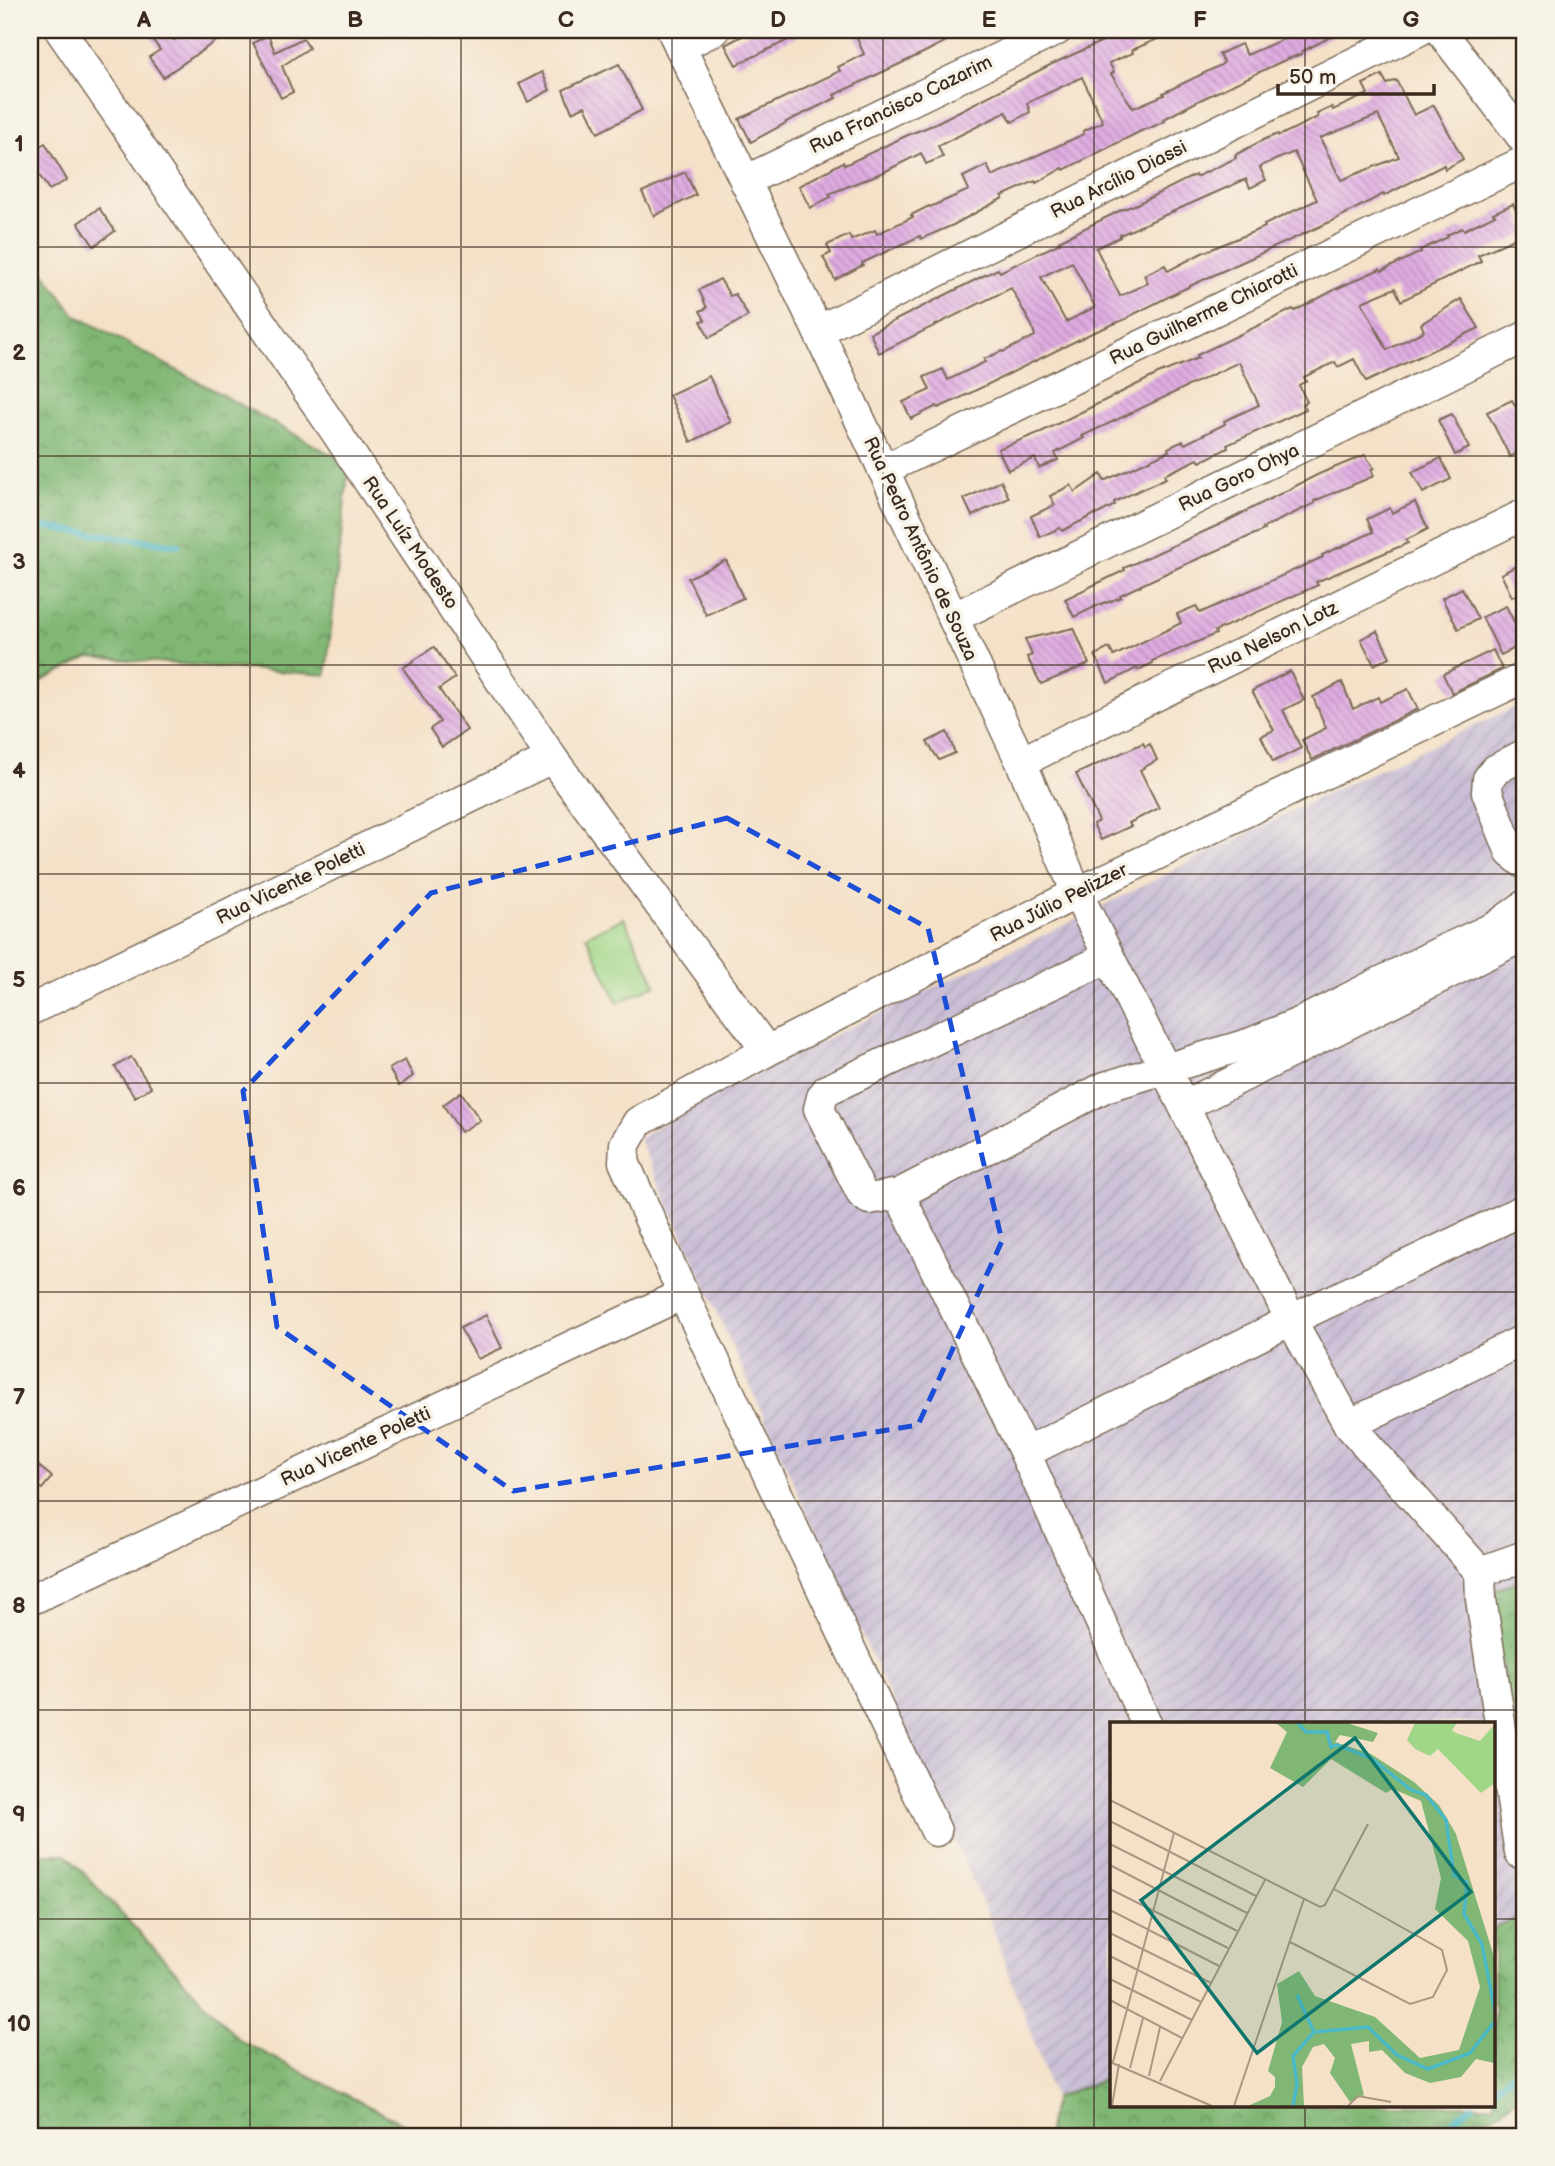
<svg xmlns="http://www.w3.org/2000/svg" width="1555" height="2166" viewBox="0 0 1555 2166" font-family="'Balsamiq Sans',sans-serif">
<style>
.industrial{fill:url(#industrial-furrows)}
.grass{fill:#a0d687;stroke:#6e8052;stroke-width:2}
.forest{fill:url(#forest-crowns);stroke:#5e7049;stroke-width:2}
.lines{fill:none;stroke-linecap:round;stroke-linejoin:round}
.stream{stroke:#4bb8c6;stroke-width:6}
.building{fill:url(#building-back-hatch);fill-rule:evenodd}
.minor-casing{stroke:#7c6a59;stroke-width:33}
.minor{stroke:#fff;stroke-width:30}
.marked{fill:none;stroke:#1d4ed8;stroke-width:5;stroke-dasharray:14 9;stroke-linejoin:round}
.grid{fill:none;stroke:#3b2a1e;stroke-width:2;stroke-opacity:0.55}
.labels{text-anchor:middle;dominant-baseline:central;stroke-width:7;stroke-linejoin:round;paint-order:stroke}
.street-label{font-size:19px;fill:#3b2a1e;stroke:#f7f3e8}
.inset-river{fill:none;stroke:#4bb8c6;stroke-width:3.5}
.inset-road{fill:none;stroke:#aa9883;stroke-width:2}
.view{fill:#0f766e;fill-opacity:0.15;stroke:#0f766e;stroke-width:3.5}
.inset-edge{fill:none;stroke:#3b2a1e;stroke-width:3.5}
.neatline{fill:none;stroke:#3b2a1e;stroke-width:2.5}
.grid-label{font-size:23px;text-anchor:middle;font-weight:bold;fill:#3b2a1e}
</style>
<defs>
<pattern id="industrial-furrows" width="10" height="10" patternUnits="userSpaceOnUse" patternTransform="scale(1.75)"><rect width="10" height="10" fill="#cabfd6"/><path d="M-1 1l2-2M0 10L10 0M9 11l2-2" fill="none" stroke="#aea4b7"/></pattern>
<pattern id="forest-crowns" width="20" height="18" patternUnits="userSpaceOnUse" patternTransform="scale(1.75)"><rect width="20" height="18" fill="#80b774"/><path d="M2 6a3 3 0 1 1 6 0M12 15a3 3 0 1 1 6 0" fill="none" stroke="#6a955f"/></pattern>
<pattern id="building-back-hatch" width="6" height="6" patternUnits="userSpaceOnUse" patternTransform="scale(1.75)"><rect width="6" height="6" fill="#e0ace2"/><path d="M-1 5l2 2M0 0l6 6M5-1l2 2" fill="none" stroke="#b78cb7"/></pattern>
</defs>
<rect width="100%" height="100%" fill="#f7f3e8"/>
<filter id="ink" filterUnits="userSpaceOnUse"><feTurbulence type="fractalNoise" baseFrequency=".0143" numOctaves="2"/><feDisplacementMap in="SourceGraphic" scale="14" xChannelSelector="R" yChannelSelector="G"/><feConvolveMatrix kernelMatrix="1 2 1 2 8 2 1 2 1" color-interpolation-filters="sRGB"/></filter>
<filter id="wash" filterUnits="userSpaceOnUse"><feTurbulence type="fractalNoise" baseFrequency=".00686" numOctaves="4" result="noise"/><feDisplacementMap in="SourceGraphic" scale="28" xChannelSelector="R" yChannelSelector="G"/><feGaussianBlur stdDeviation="1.57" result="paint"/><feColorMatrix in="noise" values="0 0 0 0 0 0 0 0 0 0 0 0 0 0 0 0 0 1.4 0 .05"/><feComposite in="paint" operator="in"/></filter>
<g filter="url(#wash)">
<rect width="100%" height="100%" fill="#f4e1c7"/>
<path class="industrial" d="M1525,703V1578L1490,1592L1525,1810V1915L1494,1928V1723H1112V2076L1054,2098L988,1915L639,1139L677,1114L824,1040L1067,924L1338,788Z"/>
<path class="grass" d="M624,918L656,985L618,1003L586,936Z"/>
<g class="forest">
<path d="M30,254L75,315L349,464L326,675L89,657L30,687Z"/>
<path d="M1525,1578V1810L1490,1592Z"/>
<path d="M30,1854H66L239,2040L427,2136H30Z"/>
<path d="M1525,1915V2093L1462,2136H1047L1054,2098L1112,2076V2105H1494V1928Z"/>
</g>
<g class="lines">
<g class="stream">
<path d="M30,525L178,545"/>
<path d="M1494,2088L1525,2065"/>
<path d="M1433,2136L1473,2105"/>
</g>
</g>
<g id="blocks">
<g class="building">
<path d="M146,30H168L174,40L189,30H232L163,77L149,57L160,50Z"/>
<path d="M753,30H809L736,65L725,45Z"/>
<path d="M853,30H967L925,52L834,95L836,98L786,122V123L751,142L739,119L840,71L838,67L864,54Z"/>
<path d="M1127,30H1178L1132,50L1133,53L1109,63L1114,72L1111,74L1133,108L1164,95L1163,93L1221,65L1224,62L1219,54L1241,44L1247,55L1304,30H1344L1301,52L1302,54L1287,59L1198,101L1164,119L1165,121L1148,129L1147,128L1064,170L1063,168L1036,183L1035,181L1002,196L1003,198L953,225L921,239L920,236L862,263L863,265L835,280L823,257L831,253L827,245L849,235L851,240L875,230L877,234L913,217L911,215L929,206L930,207L969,190L963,177L987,165L992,176L1084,134L1083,131L1103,122L1082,77L1027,103L1030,112L1012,122L1006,112L938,146L943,157L926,164L921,153L886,171L829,194L831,197L810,208L799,186L843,162L845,165L910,134L928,127L1052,64Z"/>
<path d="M268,35L275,52L303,38L309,48L282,66L293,92L281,98L253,43Z"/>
<path d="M619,64L642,110L598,133L585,106L572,112L563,90Z"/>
<path d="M542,72L550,90L528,102L519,84Z"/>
<path d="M1382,75L1387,84L1396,80L1414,115L1434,105L1463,159L1445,169L1444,165L1384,196L1383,194L1334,220L1192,285L1128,317V318L1092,333L956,400L938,408L937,406L911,419L903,402L930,390L924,377L943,369L948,380L985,362L984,359L1002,351L1003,352L1035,336L1032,326L1011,288L879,353L870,333L983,276L998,269L1000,272L1060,243L1059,241L1121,210L1137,204L1195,175L1196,177L1236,158L1235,155L1263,140L1278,134L1279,136L1318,117L1317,114L1332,107L1333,110L1368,94L1363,84ZM1378,115L1399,157L1341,180L1320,138ZM1294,152L1317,200L1264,225L1265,227L1202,253L1168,271L1165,265L1144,275L1148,283L1120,296L1096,248L1120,237V235L1246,179L1250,188L1266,180L1260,168L1263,165ZM1072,262L1095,307L1066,322L1041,277Z"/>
<path d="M45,143L67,180L49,190L30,161V152Z"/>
<path d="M685,172L696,195L654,216L642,192Z"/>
<path d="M1513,204L1525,228V234L1478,255L1481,261L1401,301L1395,288L1362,302L1387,350L1424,331L1421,324L1461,299L1479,328L1366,382L1354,359L1338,367L1335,362L1304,377L1306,381L1299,385L1307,402L1303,404L1306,409L1227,445L1228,448L1200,462L1198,459L1164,475L1166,478L1114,502L1115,505L1096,515L1095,514L1062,531L1060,528L1040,537L1031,516L1055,505L1050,496L1071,485L1075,492L1101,474L1104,481L1169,451L1168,448L1183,441L1185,444L1225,424L1224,421L1259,405L1239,362L1082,436L1084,438L1055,453L1058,460L1039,468L1035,458L1008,470L998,449L1041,432L1158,374L1198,358L1197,355L1293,309L1295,311L1336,289L1380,269L1382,271L1421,252L1420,250L1448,237L1447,235L1462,228L1464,230L1495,215L1493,213Z"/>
<path d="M99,208L115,231L94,246L78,223Z"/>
<path d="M720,279L730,296L735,294L748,316L709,338L701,321L705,320L700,311L707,308L699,290Z"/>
<path d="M709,376L731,422L691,442L669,395Z"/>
<path d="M1512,400L1525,423V449L1510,457L1487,412Z"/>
<path d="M1452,414L1469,448L1455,455L1438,420Z"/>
<path d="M1365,455L1374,468L1371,469L1374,476L1314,501L1315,503L1263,528L1264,530L1175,569L1120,595L1121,597L1106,603L1105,602L1074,617L1065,599L1125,570L1124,568L1225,522L1319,474Z"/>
<path d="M1441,458L1451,479L1423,493L1412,472Z"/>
<path d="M1001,481L1009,498L972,516L964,499Z"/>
<path d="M1415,502L1428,529L1406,540L1408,543L1316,582L1318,585L1215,631L1216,634L1152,661L1153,663L1138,670L1137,668L1108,683L1095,655L1109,648L1114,656L1181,623L1177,614L1196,606L1200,613L1323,557L1322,555L1337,548V549L1373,532L1367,519L1390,508L1392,513Z"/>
<path d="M726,560L743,598L706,615L688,578Z"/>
<path d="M1518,565L1525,580V590L1512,597L1501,574Z"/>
<path d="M1462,588L1478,619L1458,629L1442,598Z"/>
<path d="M1506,606L1525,643L1501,655L1482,617Z"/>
<path d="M1074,628L1089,664L1041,684L1027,657L1032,655L1025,639Z"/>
<path d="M1377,631L1390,657L1374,665L1361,639Z"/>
<path d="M434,647L455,678L439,689L467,730L442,747L430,729L440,722L403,668Z"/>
<path d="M1493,650L1502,669L1452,693L1443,674Z"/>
<path d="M1290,671L1304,700L1283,710L1301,748L1273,762L1261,736L1274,730L1252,691Z"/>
<path d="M1342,682L1353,709L1378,697L1380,702L1408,689L1418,709L1312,760L1302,740L1326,728L1313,697Z"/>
<path d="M947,732L955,753L939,760L927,742Z"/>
<path d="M1143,743L1145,747L1150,744L1157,760L1140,770L1159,808L1129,823L1131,826L1101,840L1093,824L1099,821L1076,774Z"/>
<path d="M131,1057L151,1087L135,1097L115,1067Z"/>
<path d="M405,1060L413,1076L399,1086L389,1069Z"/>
<path d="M461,1092L480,1120L461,1132L443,1105Z"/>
<path d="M486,1315L502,1348L478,1359L460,1328Z"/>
<path d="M30,1459L52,1477L42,1489L30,1480Z"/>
</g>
</g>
</g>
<g filter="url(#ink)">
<use href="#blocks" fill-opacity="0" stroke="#7c6a59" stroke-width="2"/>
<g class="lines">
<defs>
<g id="minor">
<path d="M60,30L334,429L552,758L767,1051"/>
<path d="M672,30L818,331L1021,762L1077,893L1291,1320L1349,1425L1480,1572L1481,1599L1520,1853"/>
<path d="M1440,30L1525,141"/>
<path d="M680,47L715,30"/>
<path d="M745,181L1057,30"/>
<path d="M818,331L1420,30"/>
<path d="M883,470L1525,161"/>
<path d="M953,618L1525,337"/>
<path d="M1525,754L1495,770L1488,779L1487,792L1511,853L1525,864"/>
<path d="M1021,762L1525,514"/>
<path d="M1109,957L827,1090L822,1097L819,1109L862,1194L869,1199L899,1194L1105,1087L1251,1043L1306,1020L1446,949L1495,927L1525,905"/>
<path d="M30,1010L552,758"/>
<path d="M1184,1106L1525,935"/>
<path d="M899,1194L1025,1453L1146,1723"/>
<path d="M1349,1425L1525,1339"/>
<path d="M1025,1453L1291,1320L1525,1209"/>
<path d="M1480,1572L1525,1556"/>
<path d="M30,1600L683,1294"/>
<path d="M936,1831L683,1294L624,1162L625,1144L638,1122L767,1051L1077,893L1525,677"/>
</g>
</defs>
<use href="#minor" class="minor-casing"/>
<use href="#minor" class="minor"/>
</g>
</g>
<path class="marked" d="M727,818L928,928L1002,1241L918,1425L513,1491L277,1327L243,1091L431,893Z"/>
<path class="grid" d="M250,30V2136M461,30V2136M672,30V2136M883,30V2136M1094,30V2136M1305,30V1723M30,247H1525M30,456H1525M30,665H1525M30,874H1525M30,1083H1525M30,1292H1525M30,1501H1525M30,1710H1525M30,1919H1112M1494,1919H1525M1305,2105V2136"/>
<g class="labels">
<g class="street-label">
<text transform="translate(901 105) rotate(-26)">Rua Francisco Cazarim</text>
<text transform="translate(1119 180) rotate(-27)">Rua Arcílio Diassi</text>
<text transform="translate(1204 315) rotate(-26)">Rua Guilherme Chiarotti</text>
<text transform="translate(1239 478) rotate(-26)">Rua Goro Ohya</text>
<text transform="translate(410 543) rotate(56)">Rua Luíz Modesto</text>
<text transform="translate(920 549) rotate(65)">Rua Pedro Antônio de Souza</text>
<text transform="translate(1273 638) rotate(-26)">Rua Nelson Lotz</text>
<text transform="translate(291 884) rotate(-26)">Rua Vicente Poletti</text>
<text transform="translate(1059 903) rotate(-27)">Rua Júlio Pelizzer</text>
<text transform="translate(356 1447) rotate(-25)">Rua Vicente Poletti</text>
</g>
</g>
<g transform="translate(1110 1722)">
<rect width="385" height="385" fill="#f4e1c7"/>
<path d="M305,1H347L342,8L346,11L370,19L385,2V61L371,71L328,27L320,34L305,27L297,18Z" fill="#a0d687"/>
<path d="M166,1H237L268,11L263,20L230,13L225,20L261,32L304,60L329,83L346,112L385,238L384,341L366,337L351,355L320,361L295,351L272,328L259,330V319L241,322L254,373L240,380L220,351L225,336L214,322L203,325L192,345L194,384H138L160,374L165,365V355L158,349L172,300L167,262L189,249L205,274L265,295L310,336L349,328L370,265L358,219L325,187L331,156L311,79L283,67L276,71L221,37L193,65L160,46L177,10Z" fill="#80b774"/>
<path class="inset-river" d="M188,1L196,10H217L221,25L227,23L261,36L301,68L316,73L336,98L344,153L357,161L354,192L372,222L385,290M187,273L204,310M183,384L187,362L183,334L204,310L258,305L287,333L318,347L360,331L385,299"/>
<path class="inset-road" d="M0,78L210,185L215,183L258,102M0,99L146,174M0,122L137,191M0,143L127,209M0,167L118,226M0,188L109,244M0,211L101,261M180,220L300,282L323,275L337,248L332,228L224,167M0,234L91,280M0,257L82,298M0,278L72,316M0,340L102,384M3,340L64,111M20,346L33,296M39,354L50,305M50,359L155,158M2,384L9,342M124,384L194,177M238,384L248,374L281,380"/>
<path class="view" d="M245,16L361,170L147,331L31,178Z"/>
<rect width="385" height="385" class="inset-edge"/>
</g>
<rect width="1555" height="2166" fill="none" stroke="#f7f3e8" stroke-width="77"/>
<path d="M1278 84v10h156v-10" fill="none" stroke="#3b2a1e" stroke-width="3.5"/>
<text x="1289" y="84" font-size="21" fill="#3b2a1e" stroke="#f7f3e8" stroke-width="5" paint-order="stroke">50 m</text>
<rect x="38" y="38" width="1478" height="2090" class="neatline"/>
<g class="grid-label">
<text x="144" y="27">A</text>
<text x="355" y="27">B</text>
<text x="566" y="27">C</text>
<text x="778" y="27">D</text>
<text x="989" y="27">E</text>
<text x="1200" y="27">F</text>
<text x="1411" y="27">G</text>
<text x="19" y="151">1</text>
<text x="19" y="360">2</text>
<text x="19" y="569">3</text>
<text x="19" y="778">4</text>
<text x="19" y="987">5</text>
<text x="19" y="1195">6</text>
<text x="19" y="1404">7</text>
<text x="19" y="1613">8</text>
<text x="19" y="1822">9</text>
<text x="19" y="2031">10</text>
</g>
</svg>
